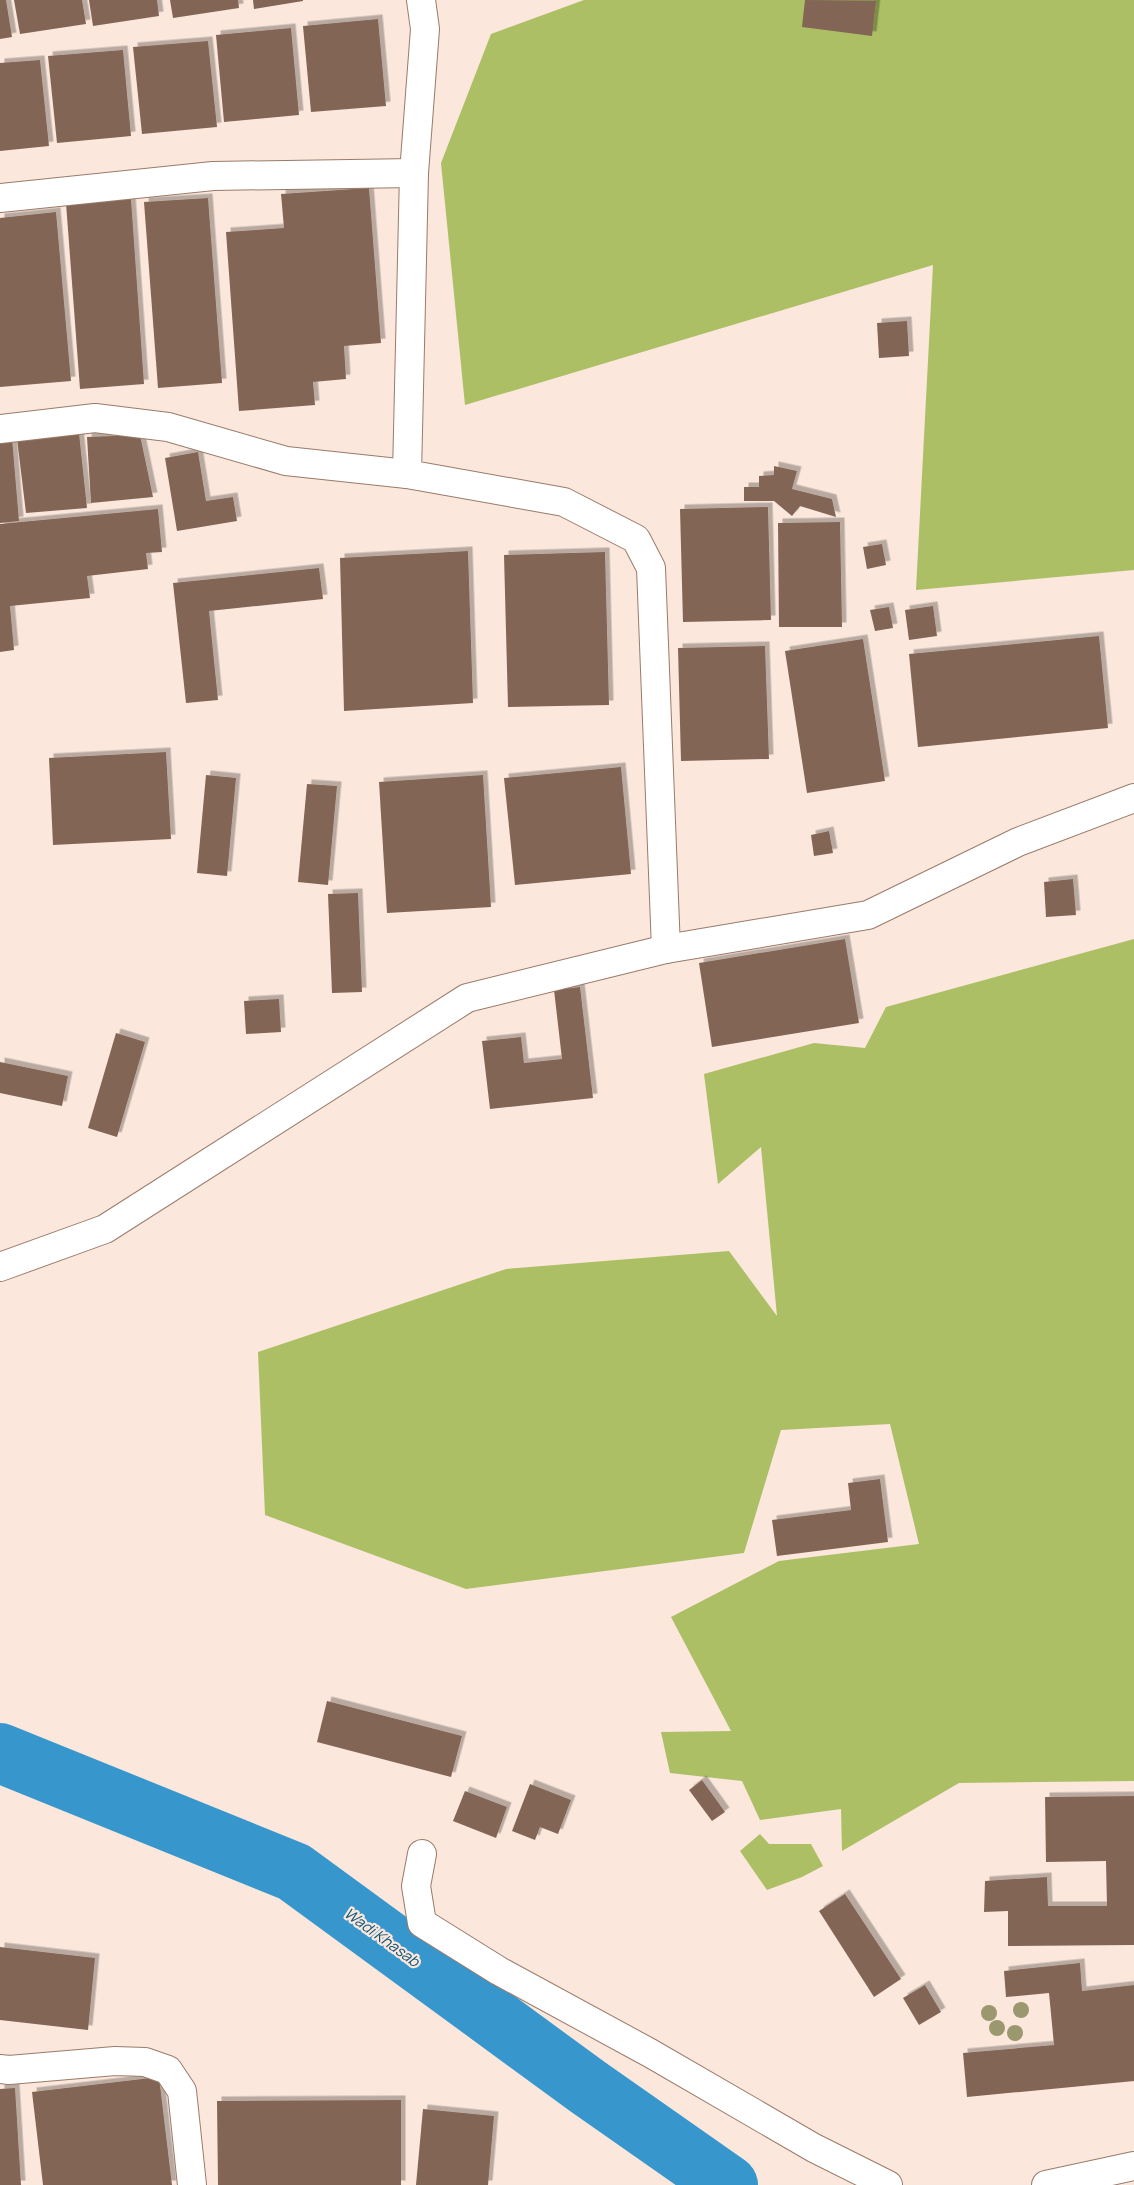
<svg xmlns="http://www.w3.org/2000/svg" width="1134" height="2185" viewBox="0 0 1134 2185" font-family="Manrope,sans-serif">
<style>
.forest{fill:#acbf65}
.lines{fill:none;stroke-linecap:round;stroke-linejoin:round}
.river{stroke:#3797cc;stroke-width:60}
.building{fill:#826555;filter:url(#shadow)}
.minor-casing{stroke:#997b6a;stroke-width:30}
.minor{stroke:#fff;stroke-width:28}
.tree{fill:#9b986f}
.labels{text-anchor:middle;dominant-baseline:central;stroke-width:4.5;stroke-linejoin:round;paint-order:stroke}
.water-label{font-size:15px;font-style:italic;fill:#0b5579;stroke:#fbe7dc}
</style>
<defs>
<filter id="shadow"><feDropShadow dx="4.5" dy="-4.5" stdDeviation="0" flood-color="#0004"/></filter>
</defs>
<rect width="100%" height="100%" fill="#fbe7dc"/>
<g class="forest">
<path d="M584,0H1134V570L916,590L933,265L465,405L441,163L491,34Z"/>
<path d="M1134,939V1781L959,1783L842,1851L841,1809L760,1820L742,1781L670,1773L661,1732L731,1731L671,1617L779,1561L919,1544L890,1424L781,1430L744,1553L466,1589L265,1515L258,1352L506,1269L729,1251L777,1316L761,1147L718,1184L704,1074L814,1043L865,1048L886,1007Z"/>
<path d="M760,1834L769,1844H811L823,1866L802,1877L767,1890L740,1851Z"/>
</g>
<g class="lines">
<path class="river" d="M0,1753L294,1872L588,2087L728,2185"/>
</g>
<g class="building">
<path d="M0,0H6L12,37L0,39Z"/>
<path d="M14,0H82L86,24L20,34Z"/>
<path d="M89,0H157L159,16L93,26Z"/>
<path d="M170,0H238L239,8L173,18Z"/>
<path d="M253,0H303V1L254,9Z"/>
<path d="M805,0L876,1L872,36L802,27Z"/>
<path d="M378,19L386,106L311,112L303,26Z"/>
<path d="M291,28L299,115L224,122L216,35Z"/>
<path d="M208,41L217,127L142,134L133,47Z"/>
<path d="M123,50L131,136L57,143L48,56Z"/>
<path d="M40,60L49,146L0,151V63Z"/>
<path d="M369,188L381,343L344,346L346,379L313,382L315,405L239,411L226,232L284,228L281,194Z"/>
<path d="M208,198L222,383L158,388L144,202Z"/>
<path d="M131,199L144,384L80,389L66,203Z"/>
<path d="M56,212L71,381L0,387V218Z"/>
<path d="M907,321L909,356L879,358L877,323Z"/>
<path d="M79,433L87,508L26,513L17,439Z"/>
<path d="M140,435L153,497L91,503L87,437Z"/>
<path d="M12,438L19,521L0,523V439Z"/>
<path d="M198,452L206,501L233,497L237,521L177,531L165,458Z"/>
<path d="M774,466L797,471L792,489L832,499L836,517L800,506L792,516L774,501H744V487H759V476L774,475Z"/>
<path d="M768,507L771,620L683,622L680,509Z"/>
<path d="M158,509L162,552L146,553L148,569L87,576L90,598L10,606L14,650L0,652V524Z"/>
<path d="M840,522L842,627H779L778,523Z"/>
<path d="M882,544L886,565L867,569L863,547Z"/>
<path d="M468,551L473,703L344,711L340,558Z"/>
<path d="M605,552L609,705L508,707L504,555Z"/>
<path d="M319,568L323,599L209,611L218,700L186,703L173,583Z"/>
<path d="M933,606L937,636L909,640L905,610Z"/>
<path d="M889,607L893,628L875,631L870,610Z"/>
<path d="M1099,636L1108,728L918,747L909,654Z"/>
<path d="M863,639L885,781L807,793L785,651Z"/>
<path d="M765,646L769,759L681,761L678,648Z"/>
<path d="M166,752L171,839L53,845L49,758Z"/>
<path d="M621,767L631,874L515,885L504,778Z"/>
<path d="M206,775L236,778L227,876L197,873Z"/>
<path d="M483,775L491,907L387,913L379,782Z"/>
<path d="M307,784L337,786L328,885L298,882Z"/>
<path d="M829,831L833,853L814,856L811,835Z"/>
<path d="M1073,879L1076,915L1046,917L1044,882Z"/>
<path d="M358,893L362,992L332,993L328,894Z"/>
<path d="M845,939L859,1023L712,1047L699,963Z"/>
<path d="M580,987L593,1098L490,1109L482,1041L521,1037L524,1063L562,1059L554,990Z"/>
<path d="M279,999L281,1032L246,1034L244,1001Z"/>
<path d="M116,1033L145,1042L117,1137L88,1128Z"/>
<path d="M0,1062L68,1076L62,1106L0,1093Z"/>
<path d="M880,1479L888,1542L777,1556L772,1520L851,1510L848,1483Z"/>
<path d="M327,1701L462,1736L451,1777L317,1742Z"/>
<path d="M702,1780L725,1812L712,1821L689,1790Z"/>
<path d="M530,1784L571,1800L558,1834L540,1827L535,1840L512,1831Z"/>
<path d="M465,1791L507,1807L496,1838L453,1821Z"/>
<path d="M1134,1796V1945L1008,1946V1911L984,1912L985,1881L1047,1877L1048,1906H1107L1106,1861L1046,1862L1045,1797Z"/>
<path d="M845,1894L901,1979L874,1997L819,1911Z"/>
<path d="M0,1947L95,1958L88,2030L0,2020Z"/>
<path d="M1080,1963L1082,1991L1134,1985V2081L967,2097L963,2053L1054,2045L1049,1993L1006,1997L1004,1971Z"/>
<path d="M925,1985L941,2012L919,2025L903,1998Z"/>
<path d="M159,2077L172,2185H43L32,2092Z"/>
<path d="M15,2088L21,2185H0V2089Z"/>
<path d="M401,2100V2185H218L217,2101Z"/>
<path d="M423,2109L494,2116L488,2185H416Z"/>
</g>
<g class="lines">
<defs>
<g id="minor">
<path d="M421,0L425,29L414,173L407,474L564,502L636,539L651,568L666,949"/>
<path d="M0,198L213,176L414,173"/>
<path d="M0,429L95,418L168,427L286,461L407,474"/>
<path d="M0,1267L105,1229L467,998L666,949L868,915L1018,842L1134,798"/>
<path d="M422,1854L416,1886L422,1923L499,1971L650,2053L814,2148L888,2185"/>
<path d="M0,2069L9,2070L115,2061L145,2062L168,2070L182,2091L192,2185"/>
<path d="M1046,2185L1134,2166"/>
</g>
</defs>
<use href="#minor" class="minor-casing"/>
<use href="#minor" class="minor"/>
</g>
<g class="tree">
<circle cx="1021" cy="2010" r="8"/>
<circle cx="989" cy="2013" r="8"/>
<circle cx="997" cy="2028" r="8"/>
<circle cx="1015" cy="2033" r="8"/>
</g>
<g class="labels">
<g class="water-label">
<text transform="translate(382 1937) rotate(36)">Wadi Khasab</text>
</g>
</g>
</svg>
